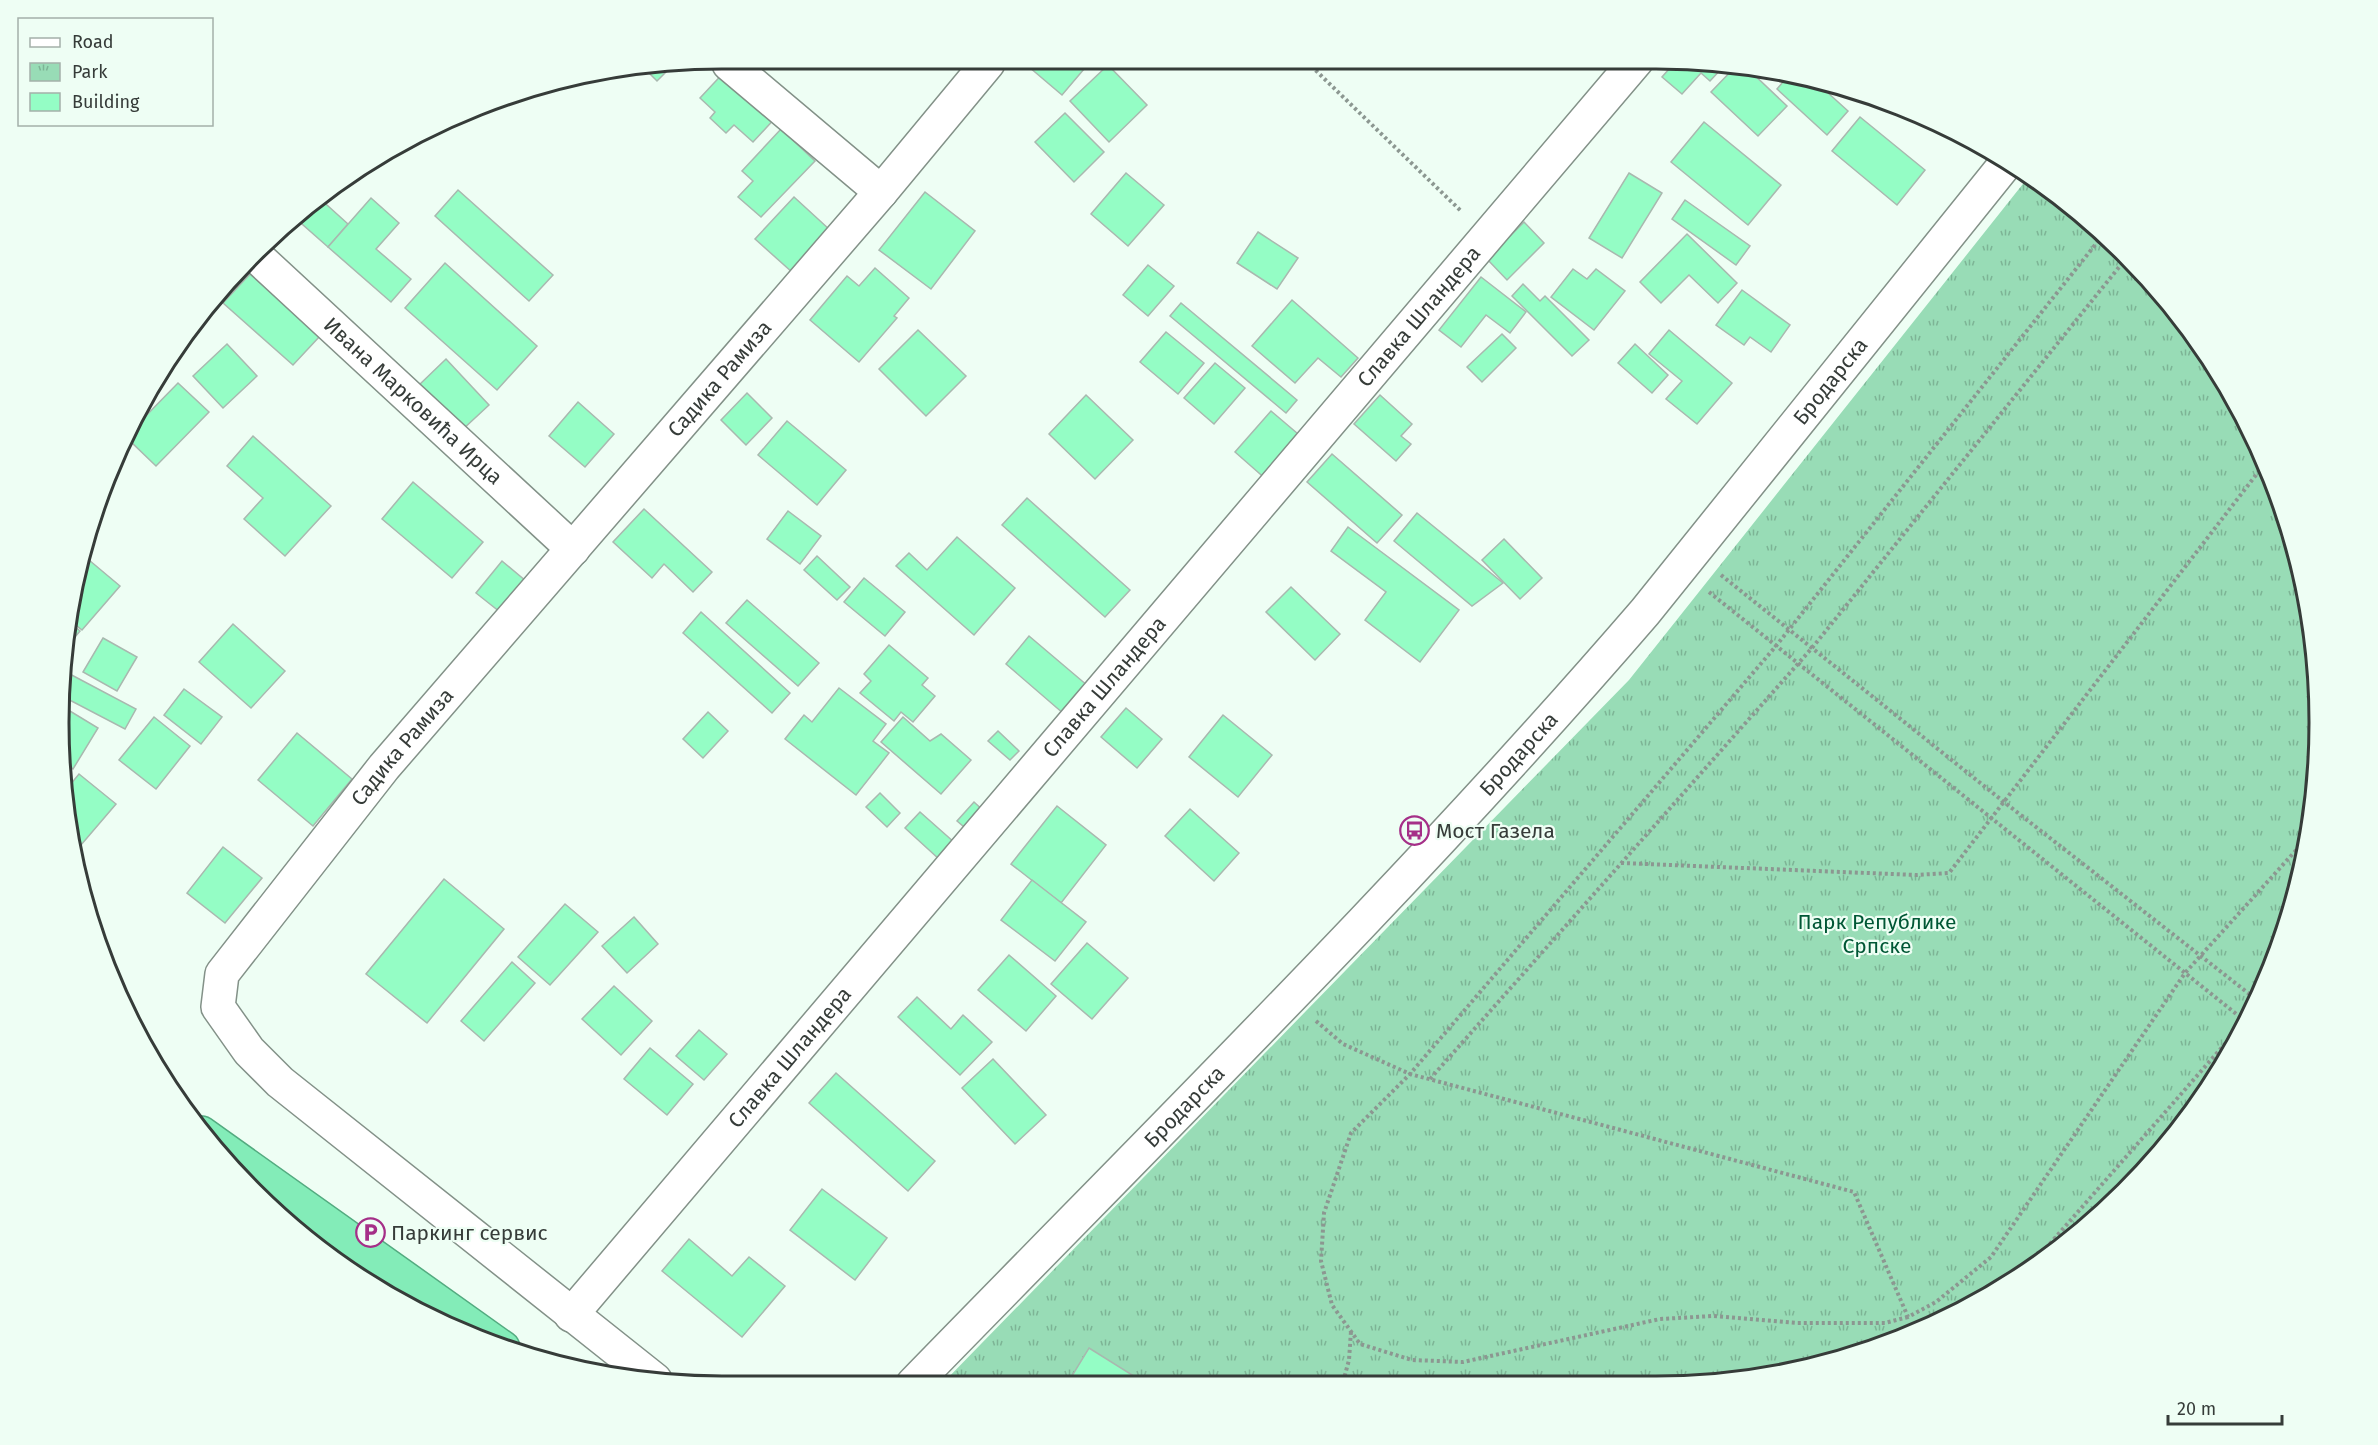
<svg xmlns="http://www.w3.org/2000/svg" width="2378" height="1445" viewBox="0 0 2378 1445" font-family="'Fira Sans',sans-serif">
<style>
.park{fill:url(#park-tufts)}
.building{fill:#94fdc5;stroke:#a9b8af;stroke-width:1.5}
.lines{fill:none;stroke-linecap:round;stroke-linejoin:round}
.minor-casing{stroke:#839188;stroke-width:36}
.trunk-casing{stroke:#54ab80;stroke-width:36}
.path{stroke:#8c9791;stroke-width:4;stroke-dasharray:3 3;stroke-linecap:butt}
.minor{stroke:#fff;stroke-width:33}
.trunk{stroke:#83ecb8;stroke-width:33}
.labels{text-anchor:middle;dominant-baseline:central;stroke-width:4.5;stroke-linejoin:round;paint-order:stroke}
.street-label{font-size:21px;fill:#363c39;stroke:#eefef4}
.poi-label{font-size:21px;fill:#363c39;stroke:#eefef4;text-anchor:start}
.park-label{font-size:21px;fill:#005735;stroke:#eefef4}
.rim{fill:none;stroke:#363c39;stroke-width:3}
</style>
<defs>
<pattern id="park-tufts" width="24" height="20" patternUnits="userSpaceOnUse" patternTransform="scale(1.5)"><rect width="24" height="20" fill="#98dcb6"/><path d="M3 7l-1-3M5 7V3M7 7l1-3M15 17l-1-3M17 17v-4M19 17l1-3" fill="none" stroke="#7db495"/></pattern>
</defs>
<rect width="100%" height="100%" fill="#eefef4"/>
<path class="park" d="M2030,175L2125,253L2208,354L2269,469L2307,593L2319,723L2307,852L2269,977L2207,1092L2125,1192L1988,1297L1869,1351L1742,1381L942,1384L1629,680Z"/>
<g class="building">
<path d="M1677,60H1699L1725,65L1710,81L1701,73L1682,94L1662,77Z"/>
<path d="M1090,62L1062,95L1029,67L1033,63Z"/>
<path d="M640,64H674L657,81Z"/>
<path d="M1108,65L1147,105L1109,142L1070,101Z"/>
<path d="M1735,67L1749,70L1787,106L1758,136L1711,92Z"/>
<path d="M728,68L778,115L753,142L734,125L726,133L710,118L715,112L700,98Z"/>
<path d="M1787,77L1817,83L1848,111L1827,135L1777,89Z"/>
<path d="M1065,113L1104,152L1074,182L1035,142Z"/>
<path d="M1860,117L1925,170L1897,205L1832,151Z"/>
<path d="M1704,122L1781,185L1748,225L1671,162Z"/>
<path d="M781,129L815,161L761,217L738,197L753,181L742,171Z"/>
<path d="M1126,173L1164,205L1128,246L1091,214Z"/>
<path d="M1629,173L1662,193L1622,258L1589,238Z"/>
<path d="M458,190L553,275L529,301L435,216Z"/>
<path d="M925,192L975,231L931,289L879,250Z"/>
<path d="M317,196L348,224L328,247L294,217Z"/>
<path d="M794,197L830,230L793,273L755,239Z"/>
<path d="M371,198L399,223L376,249L411,279L391,302L328,247Z"/>
<path d="M1685,200L1750,246L1736,265L1672,219Z"/>
<path d="M1524,222L1544,243L1507,280L1487,259Z"/>
<path d="M1258,232L1298,258L1277,289L1237,263Z"/>
<path d="M1687,234L1737,283L1718,303L1689,275L1661,303L1640,282Z"/>
<path d="M445,263L537,346L497,390L405,308Z"/>
<path d="M1148,265L1174,286L1148,316L1123,295Z"/>
<path d="M875,268L909,298L894,316L897,318L859,362L810,320L847,276L859,286Z"/>
<path d="M1573,269L1587,279L1596,269L1625,291L1594,330L1551,297Z"/>
<path d="M250,274L320,336L293,365L223,303Z"/>
<path d="M1481,277L1526,312L1510,333L1486,315L1461,347L1439,330Z"/>
<path d="M1523,284L1540,301L1545,296L1589,340L1572,356L1512,296Z"/>
<path d="M1742,290L1790,325L1771,352L1750,337L1744,345L1716,325Z"/>
<path d="M1292,300L1358,358L1341,377L1318,358L1295,383L1252,346Z"/>
<path d="M1181,303L1297,400L1286,413L1170,316Z"/>
<path d="M918,330L966,376L926,416L879,369Z"/>
<path d="M1669,330L1732,383L1697,424L1666,399L1682,381L1649,354Z"/>
<path d="M1166,332L1204,363L1178,394L1140,362Z"/>
<path d="M1502,334L1516,348L1482,382L1467,367Z"/>
<path d="M227,344L257,376L223,408L193,376Z"/>
<path d="M1635,344L1668,375L1652,393L1618,363Z"/>
<path d="M446,359L489,405L461,431L418,386Z"/>
<path d="M1215,363L1245,388L1214,424L1184,398Z"/>
<path d="M178,383L209,412L156,466L128,439L133,429Z"/>
<path d="M747,393L772,418L746,445L721,420Z"/>
<path d="M1086,395L1133,440L1095,479L1049,434Z"/>
<path d="M1380,395L1412,424L1401,436L1411,444L1396,461L1354,424Z"/>
<path d="M578,402L614,434L585,467L549,436Z"/>
<path d="M1271,411L1304,439L1268,481L1235,452Z"/>
<path d="M787,421L846,470L817,505L758,455Z"/>
<path d="M253,436L331,506L285,556L244,519L263,498L227,466Z"/>
<path d="M1332,454L1402,515L1377,543L1307,482Z"/>
<path d="M413,482L483,542L452,578L382,519Z"/>
<path d="M1027,498L1130,590L1105,617L1002,525Z"/>
<path d="M644,509L712,572L693,592L664,564L652,578L613,542Z"/>
<path d="M788,511L821,536L800,564L767,539Z"/>
<path d="M1417,513L1503,583L1472,606L1394,541Z"/>
<path d="M1348,527L1459,610L1420,662L1365,620L1386,592L1331,551Z"/>
<path d="M957,537L1015,588L974,635L896,566L909,553L927,570Z"/>
<path d="M1504,539L1542,578L1520,599L1482,560Z"/>
<path d="M83,555L120,586L82,630L68,619Z"/>
<path d="M817,556L850,587L837,600L804,570Z"/>
<path d="M502,561L526,581L500,612L476,593Z"/>
<path d="M864,578L905,612L885,636L844,602Z"/>
<path d="M1291,587L1340,634L1315,660L1266,612Z"/>
<path d="M747,600L819,663L798,686L726,623Z"/>
<path d="M701,612L790,693L772,713L683,633Z"/>
<path d="M68,621L80,631L63,651L64,635Z"/>
<path d="M233,624L285,671L251,708L199,662Z"/>
<path d="M1029,636L1088,686L1064,714L1006,664Z"/>
<path d="M103,638L137,657L117,691L83,672Z"/>
<path d="M889,645L928,678L922,685L935,696L913,722L901,712L894,721L860,693L871,681L864,674Z"/>
<path d="M66,672L136,709L125,729L60,695L61,680Z"/>
<path d="M839,688L886,724L873,741L889,753L856,795L785,739L804,715L812,722Z"/>
<path d="M184,689L222,717L201,744L164,715Z"/>
<path d="M60,705L98,728L73,769L62,762Z"/>
<path d="M1126,708L1162,739L1137,768L1101,737Z"/>
<path d="M708,712L728,731L703,758L683,739Z"/>
<path d="M1223,715L1272,755L1238,797L1189,757Z"/>
<path d="M154,717L190,746L156,789L119,760Z"/>
<path d="M903,717L930,741L941,734L971,760L941,794L881,742Z"/>
<path d="M998,731L1019,751L1010,760L988,741Z"/>
<path d="M297,733L352,779L313,826L258,780Z"/>
<path d="M79,774L116,804L81,845L70,835L65,791Z"/>
<path d="M880,793L900,813L887,827L866,807Z"/>
<path d="M974,802L986,813L970,832L957,821Z"/>
<path d="M1057,806L1106,845L1061,903L1011,864Z"/>
<path d="M1190,809L1239,853L1214,881L1165,836Z"/>
<path d="M920,812L955,843L940,860L905,828Z"/>
<path d="M223,847L262,878L225,923L187,893Z"/>
<path d="M444,879L504,929L427,1023L366,974Z"/>
<path d="M1032,880L1086,922L1055,961L1001,920Z"/>
<path d="M565,904L598,932L550,985L518,957Z"/>
<path d="M634,917L658,944L627,973L602,946Z"/>
<path d="M1087,943L1128,978L1092,1019L1051,984Z"/>
<path d="M1009,955L1056,996L1026,1031L978,990Z"/>
<path d="M512,962L535,983L484,1041L461,1021Z"/>
<path d="M614,986L652,1021L621,1055L582,1019Z"/>
<path d="M917,997L951,1029L963,1015L992,1042L960,1075L898,1017Z"/>
<path d="M699,1030L727,1054L704,1080L676,1056Z"/>
<path d="M650,1048L693,1084L667,1115L624,1079Z"/>
<path d="M993,1059L1046,1115L1015,1144L962,1088Z"/>
<path d="M836,1073L935,1161L908,1191L809,1103Z"/>
<path d="M822,1189L887,1238L855,1280L790,1230Z"/>
<path d="M689,1239L732,1276L749,1257L785,1286L742,1337L662,1271Z"/>
<path d="M1089,1348L1145,1383L1067,1384Z"/>
</g>
<g class="lines">
<defs>
<g id="minor">
<path d="M729,64L881,192"/>
<path id="s1" d="M253,253L573,549"/>
<path id="s2" d="M571,1315L1637,60"/>
<path id="s3" d="M655,1380L280,1082L249,1051L218,1007L222,974L384,767L881,192L988,63"/>
<path id="s4" d="M913,1384C1160,1130 1413,881 1645,612L2007,162"/>
</g>
<path id="trunk" d="M201,1133L503,1348"/>
</defs>
<use href="#minor" class="minor-casing"/>
<use href="#trunk" class="trunk-casing"/>
<g class="path">
<path d="M1307,62L1461,211"/>
<path d="M1721,575L2004,802L2257,1000"/>
<path d="M1709,592L2245,1021"/>
<path d="M1621,863L1916,875L1949,873L2266,462"/>
<path d="M1316,1021L1343,1044L1410,1074L1854,1192L1908,1317L1936,1302L1991,1257L2185,973L2308,837"/>
<path d="M1430,1079L1812,648L2128,256"/>
<path d="M2034,1262L2245,1021"/>
<path d="M1908,1317L1885,1323H1797L1713,1316L1660,1319L1463,1362L1412,1360L1360,1344L1332,1305L1321,1261L1324,1213L1351,1133L1410,1074L1776,646L2103,235"/>
<path d="M1343,1382L1349,1360L1351,1331"/>
</g>
<use href="#minor" class="minor"/>
<use href="#trunk" class="trunk"/>
</g>
<defs>
<symbol id="bus-ring" viewBox="-11 -11 22 22"><circle r="9.5" fill="#eefef4" stroke="#a52f88" stroke-width="1.5"/><path d="M-5-6H5V4H4V6H2V4H-2V6H-4V4H-5ZM-3.5-4V0h7V-4ZM-3.5 1.2v1.5H-2V1.2ZM2 1.2v1.5H3.5V1.2Z" fill="#a52f88"/></symbol>
<symbol id="parking-ring" viewBox="-11 -11 22 22"><circle r="9.5" fill="#eefef4" stroke="#a52f88" stroke-width="1.5"/><path d="M-3.5-5.5H1a3.5 3.5 0 0 1 0 7H-1V5.5H-3.5ZM-1-3.4V-.6H.8a1.4 1.4 0 0 0 0-2.8Z" fill="#a52f88"/></symbol>
</defs>
<g fill-rule="evenodd">
<use href="#bus-ring" x="1398" y="814" width="33" height="33"/>
<use href="#parking-ring" x="354" y="1216" width="33" height="33"/>
</g>
<g class="labels">
<g class="street-label">
<text stroke="none"><textPath href="#s2" startOffset="1310">Славка Шландера</textPath></text>
<text stroke="none"><textPath href="#s3" startOffset="1386">Садика Рамиза</textPath></text>
<text stroke="none"><textPath href="#s4" startOffset="1360">Бродарска</textPath></text>
<text stroke="none"><textPath href="#s1" startOffset="218">Ивана Марковића Ирца</textPath></text>
<text stroke="none"><textPath href="#s2" startOffset="824">Славка Шландера</textPath></text>
<text stroke="none"><textPath href="#s3" startOffset="900">Садика Рамиза</textPath></text>
<text stroke="none"><textPath href="#s4" startOffset="874">Бродарска</textPath></text>
<text stroke="none"><textPath href="#s2" startOffset="338">Славка Шландера</textPath></text>
<text stroke="none"><textPath href="#s4" startOffset="388">Бродарска</textPath></text>
</g>
<g class="poi-label">
<text x="1436" y="831">Мост Газела</text>
<text x="391" y="1233">Паркинг сервис</text>
</g>
<g class="park-label">
<text x="1877" y="922">Парк Републике<tspan x="1877" dy="24">Српске</tspan></text>
</g>
</g>
<path d="M0 0H2378V1445H0ZM722 69H1656A653 653 0 0 1 2309 722V723A653 653 0 0 1 1656 1376H722A653 653 0 0 1 69 723V722A653 653 0 0 1 722 69Z" fill="#eefef4" fill-rule="evenodd"/>
<path class="rim" d="M722 69H1656A653 653 0 0 1 2309 722V723A653 653 0 0 1 1656 1376H722A653 653 0 0 1 69 723V722A653 653 0 0 1 722 69Z"/>
<rect x="18" y="18" width="195" height="108" fill="#eefef4" stroke="#a4b0a9" stroke-width="1.5"/>
<rect x="30" y="38" width="30" height="9" fill="#ffffff" stroke="#a4b0a9" stroke-width="1.5"/>
<text x="72" y="48" font-size="18" fill="#363c39">Road</text>
<rect x="30" y="63" width="30" height="18" fill="url(#park-tufts)" stroke="#a4b0a9" stroke-width="1.5"/>
<text x="72" y="78" font-size="18" fill="#363c39">Park</text>
<rect x="30" y="93" width="30" height="18" fill="#94fdc5" stroke="#a4b0a9" stroke-width="1.5"/>
<text x="72" y="108" font-size="18" fill="#363c39">Building</text>
<path d="M2168 1415v9h114v-9" fill="none" stroke="#363c39" stroke-width="3"/>
<text x="2177" y="1415" font-size="18" fill="#363c39" stroke="#eefef4" stroke-width="4.5" paint-order="stroke">20 m</text>
</svg>
